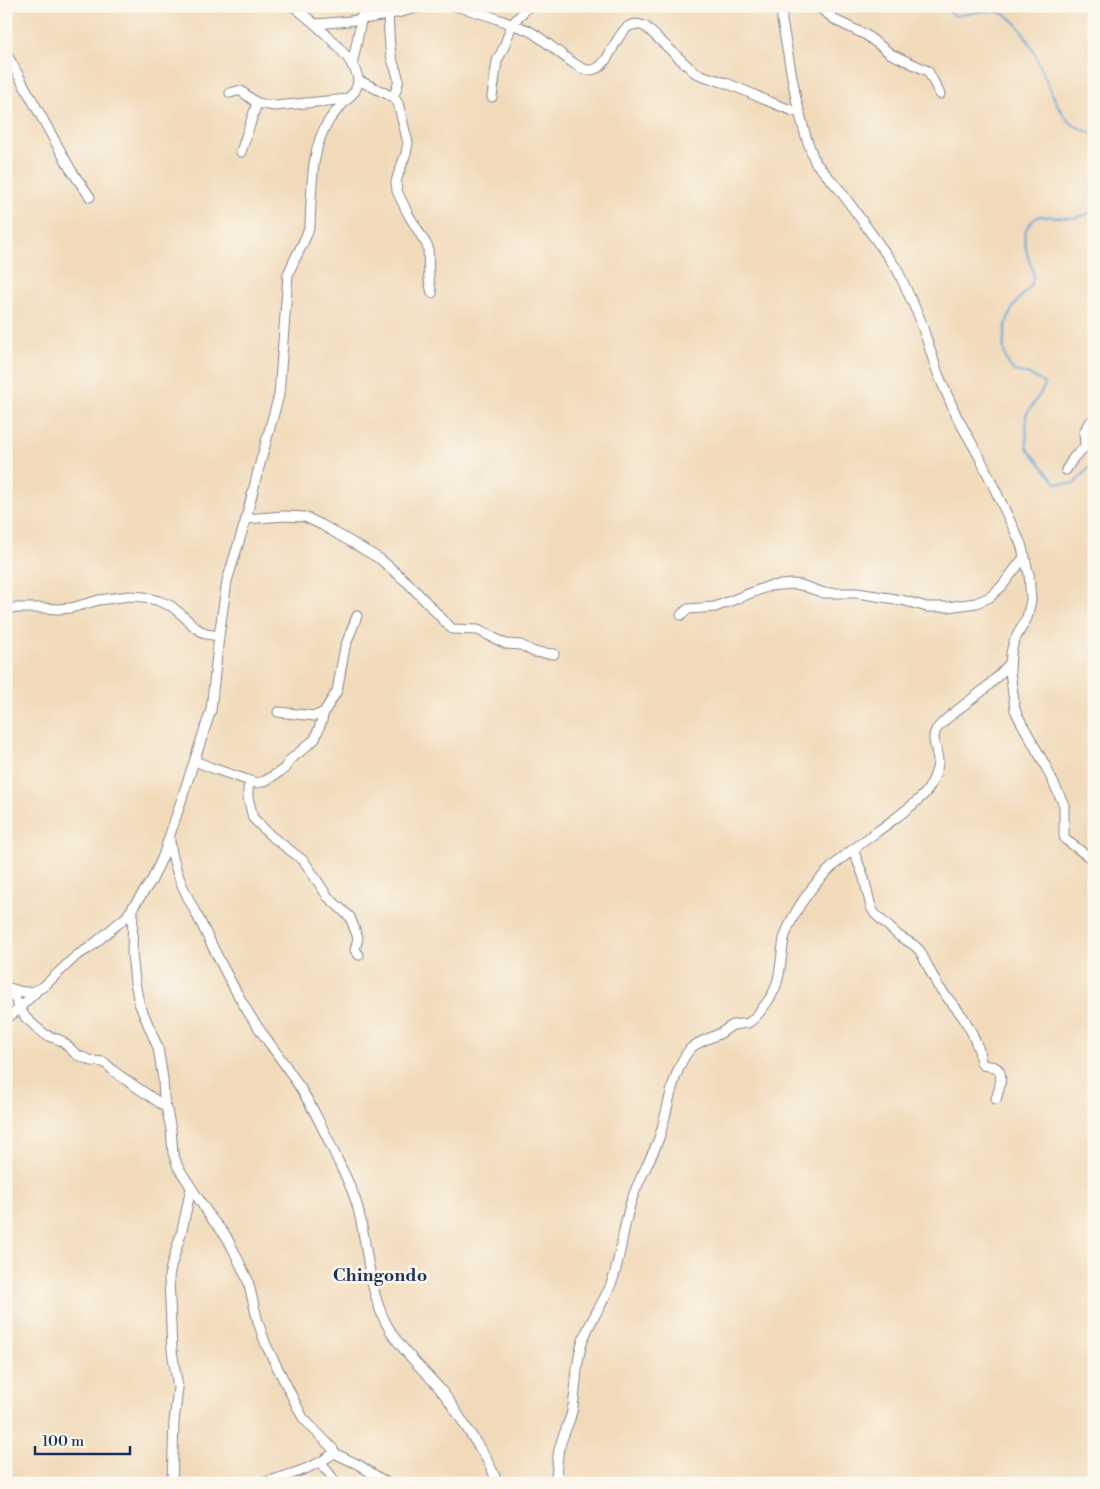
<svg xmlns="http://www.w3.org/2000/svg" width="1100" height="1489" viewBox="0 0 1100 1489" font-family="'Libre Bodoni',serif">
<style>
.lines{fill:none;stroke-linecap:round;stroke-linejoin:round}
.stream{stroke:#67a5d9;stroke-width:2}
.minor-casing{stroke:#86848c;stroke-width:11}
.minor{stroke:#fff;stroke-width:9}
.labels{text-anchor:middle;dominant-baseline:central;stroke-width:5;stroke-linejoin:round;paint-order:stroke}
.quarter-label{font-size:18px;font-weight:bold;fill:#1b2f5e;stroke:#fbf7ec}
</style>
<rect width="100%" height="100%" fill="#fbf7ec"/>
<filter id="ink" filterUnits="userSpaceOnUse"><feTurbulence type="fractalNoise" baseFrequency=".02" numOctaves="2"/><feDisplacementMap in="SourceGraphic" scale="10" xChannelSelector="R" yChannelSelector="G"/><feConvolveMatrix kernelMatrix="1 2 1 2 8 2 1 2 1" color-interpolation-filters="sRGB"/></filter>
<filter id="wash" filterUnits="userSpaceOnUse"><feTurbulence type="fractalNoise" baseFrequency=".0096" numOctaves="4" result="noise"/><feDisplacementMap in="SourceGraphic" scale="20" xChannelSelector="R" yChannelSelector="G"/><feGaussianBlur stdDeviation="1.12" result="paint"/><feColorMatrix in="noise" values="0 0 0 0 0 0 0 0 0 0 0 0 0 0 0 0 0 1.4 0 .05"/><feComposite in="paint" operator="in"/></filter>
<g filter="url(#wash)">
<rect width="100%" height="100%" fill="#f1daba"/>
<g class="lines">
<g class="stream">
<path d="M943,6L955,16C966,14 982,10 993,11C1033,13 1045,100 1070,122C1076,128 1086,131 1094,134"/>
<path d="M1094,212L1075,218L1039,216C1018,229 1024,243 1030,263C1032,268 1034,273 1033,278C1032,289 1024,292 1018,300C1004,318 996,354 1014,371C1026,373 1037,376 1045,385L1040,394L1026,415L1027,448L1056,483L1074,484L1094,462"/>
</g>
</g>
</g>
<g filter="url(#ink)">
<g class="lines">
<defs>
<g id="minor">
<path d="M455,6C472,10 487,15 503,21C512,25 522,27 531,32C545,39 575,69 588,70C615,73 614,11 646,27L694,72C706,78 719,80 731,85C754,94 776,106 800,113"/>
<path d="M786,6L782,15V21L796,99L806,137L815,162L839,189L897,269L920,319L938,374L957,417L979,456L1021,544L1029,574L1031,600L1027,618L1014,641L1011,653L1010,672L1014,701L1015,710L1020,720L1045,765L1064,805V836L1066,840L1089,857L1094,864"/>
<path d="M817,6L837,21L866,35L891,54L928,71L940,94"/>
<path d="M388,15C389,28 389,42 391,55C395,75 404,75 393,97"/>
<path d="M316,24C353,22 389,16 425,6"/>
<path d="M6,53L71,170L90,197"/>
<path d="M352,66L364,6"/>
<path d="M358,80L393,97L398,103L408,143L406,153L398,175L396,182L397,191L408,214L428,247L429,280L432,293"/>
<path d="M230,93L237,91H241L257,103L275,106L348,99"/>
<path d="M492,97L497,61L504,47L512,24L529,6"/>
<path d="M241,152L257,103"/>
<path d="M1066,470L1074,457L1083,449L1085,445L1084,433L1087,426L1094,418"/>
<path d="M246,519L284,516L305,517L322,525L380,559L408,583L452,629L478,630L506,644L521,645L534,652L554,654"/>
<path d="M6,608H42L59,609L71,608L99,600L129,596L144,597L159,601L171,606L181,614L196,628L206,634L219,636"/>
<path d="M681,615L688,609L715,607L769,586L792,584L801,585L824,593H857L902,600L927,607H948L976,603L990,597L1002,586L1025,556"/>
<path d="M278,712L315,716L324,712"/>
<path d="M195,761L212,768L256,783L265,781L284,769L290,760L315,739L322,720L324,712L337,691L345,647L357,616"/>
<path d="M250,782L248,789V797L253,818L270,835L304,861L328,897L350,917L358,938L355,950L359,955"/>
<path d="M170,841C174,874 187,896 202,925C216,954 231,984 248,1012C262,1035 280,1056 295,1080C313,1106 326,1135 339,1163C346,1177 353,1190 357,1205C369,1247 367,1294 391,1332C405,1354 424,1370 440,1389C451,1402 459,1416 468,1430C479,1447 491,1463 497,1483"/>
<path d="M853,849L864,878L871,907L875,914L899,936L914,945L920,951L938,986L963,1017L972,1033L979,1050L981,1062L983,1065C986,1066 992,1066 995,1067C1006,1072 998,1092 996,1099"/>
<path d="M133,908L132,954L135,982L139,1003L158,1048L163,1079L164,1098L171,1129L173,1153L178,1167L211,1218L226,1236L235,1253L248,1281L258,1322L266,1345L303,1418L333,1449L334,1453L359,1465L387,1483"/>
<path d="M6,987L23,992H31L43,987L76,956L89,948L126,917L152,880L163,856L211,710L219,636L227,581L246,519L258,471L279,395L288,275C294,257 306,242 310,224C312,192 310,146 330,119C337,109 347,100 355,91C357,87 358,83 358,79C355,57 311,20 293,6"/>
<path d="M6,987L13,995L25,1017L37,1028L46,1035L62,1041L77,1055L92,1061L104,1062L116,1073L167,1108"/>
<path d="M6,1018L13,1014L36,992"/>
<path d="M321,1462L336,1483"/>
<path d="M172,1483L174,1422L178,1388L172,1350L169,1277L171,1267L182,1230L191,1188"/>
<path d="M263,1483C288,1475 313,1469 334,1453"/>
<path d="M556,1483C557,1470 556,1455 561,1443C564,1432 570,1422 572,1411C577,1389 575,1368 581,1347C587,1322 605,1303 613,1279C621,1255 623,1227 631,1202C638,1180 651,1160 659,1138C668,1112 672,1070 690,1049C698,1041 711,1038 721,1033C725,1030 729,1027 733,1025C738,1024 744,1024 748,1023C756,1019 763,1007 768,1001C782,982 780,960 784,939C788,925 796,911 804,899C827,864 864,842 897,817C907,809 919,801 927,791C932,783 937,773 938,763C939,753 930,739 936,730C945,717 969,702 982,691C992,683 1001,673 1010,663"/>
</g>
</defs>
<use href="#minor" class="minor-casing"/>
<use href="#minor" class="minor"/>
</g>
</g>
<g class="labels">
<g class="quarter-label">
<text x="380" y="1275">Chingondo</text>
</g>
</g>
<rect width="1100" height="1489" fill="none" stroke="#fbf7ec" stroke-width="25"/>
<path d="M35 1446v8h95v-8" fill="none" stroke="#1b2f5e" stroke-width="2.5"/>
<text x="42" y="1446" font-size="15" fill="#1b2f5e" stroke="#fbf7ec" stroke-width="4" paint-order="stroke">100 m</text>
</svg>
